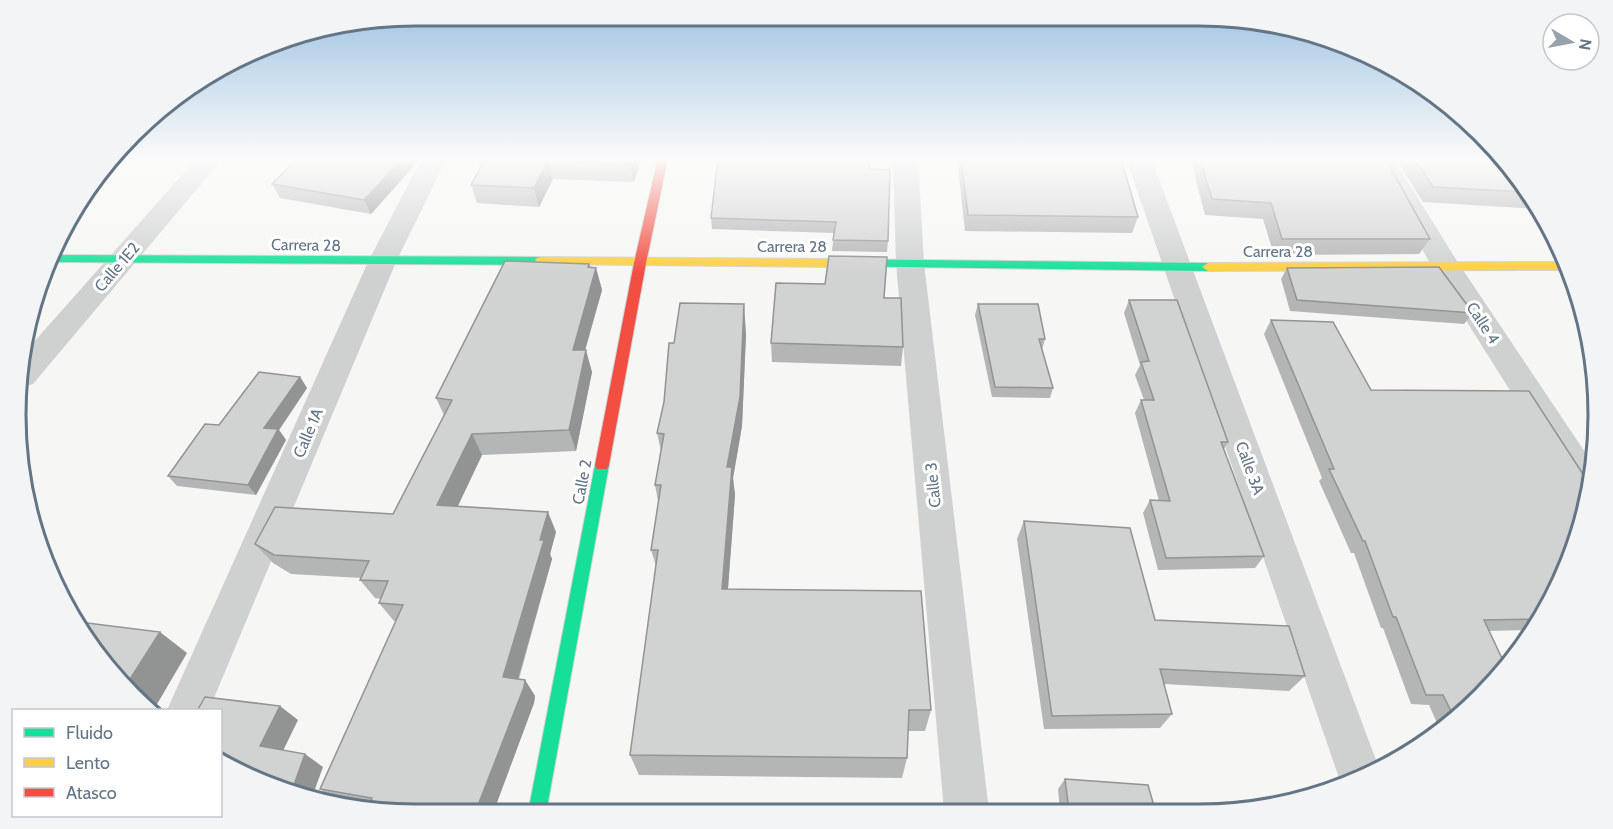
<svg xmlns="http://www.w3.org/2000/svg" width="1613" height="829" viewBox="0 0 1613 829" font-family="Cabin,sans-serif">
<style>
.lines{fill:none;stroke-linecap:round;stroke-linejoin:round}
.fast-casing{stroke:#d1d3d4;stroke-width:2}
.slow-casing{stroke:#d1d3d4;stroke-width:2}
.jam-casing{stroke:#d1d3d4;stroke-width:2}
.street{fill:#cfd1d1;fill-rule:evenodd}
.fast{fill:#16e098;fill-rule:evenodd}
.slow{fill:#ffcf43;fill-rule:evenodd}
.jam{fill:#f24e42;fill-rule:evenodd}
.wall{fill:#b4b5b5}
.shaded-wall{fill:#929393}
.building{fill:#d1d2d2;stroke:#929393;stroke-width:1.5}
.labels{text-anchor:middle;dominant-baseline:central;stroke-width:6;stroke-linejoin:round;paint-order:stroke}
.street-label{font-size:16px;fill:#647586;stroke:#fff}
.rim{fill:none;stroke:#647586;stroke-width:3}
</style>
<rect width="100%" height="100%" fill="#f6f6f4"/>
<g class="lines">
<defs>
<g id="fast">
<path d="M54,255L541,257L547,261L541,265L51,262Z"/>
<path d="M833,259L1208,263L1214,267L1208,271L829,266L827,263Z"/>
<path d="M602,459L607,461L609,465L546,813H528L595,465L597,461Z"/>
</g>
<g id="slow">
<path d="M541,257L833,259L839,263L833,267L537,264L535,261L537,258Z"/>
<path d="M1566,262L1569,270L1208,271L1202,267L1208,263Z"/>
</g>
<path id="jam" d="M658,158H668L646,263L609,465L607,469H597L595,465L634,263Z"/>
</defs>
<use href="#fast" class="fast-casing"/>
<use href="#slow" class="slow-casing"/>
<use href="#jam" class="jam-casing"/>
<g class="street">
<path d="M197,158H223L33,384L21,388L25,352Z"/>
<path d="M422,158H447L396,262L209,710H167L368,262Z"/>
<path d="M893,158H918L924,263L989,811H944L896,263Z"/>
<path d="M1126,158H1151L1379,768L1342,786L1339,778Z"/>
<path d="M1369,158H1393L1457,261L1593,464L1587,501L1577,497L1433,268Z"/>
</g>
<use href="#fast" class="fast"/>
<use href="#slow" class="slow"/>
<use href="#jam" class="jam"/>
</g>
<g class="wall">
<path d="M298,158H421L371,214L280,198L272,184Z"/>
<path d="M479,158H641L634,182L553,179L539,207L477,203L471,185L481,166L478,159Z"/>
<path d="M957,158H1117L1138,217L1132,233L965,231Z"/>
<path d="M1192,158H1385L1430,239L1419,254L1274,255L1263,219L1205,215L1196,181Z"/>
<path d="M1395,158H1503L1539,207L1538,209L1423,202Z"/>
<path d="M869,169L888,241L887,252L832,251L834,233L712,229L711,218Z"/>
<path d="M589,264L590,267L596,268L602,290L585,350L592,372L576,451L482,455L457,507L556,532L550,554L552,559L519,679L525,680L535,696L534,703L493,813H389L369,807L339,802L320,789L396,621H394L379,603L381,599L375,598L360,580L361,578L291,574L273,563L255,544L393,514L444,415L436,398Z"/>
<path d="M1287,268L1473,313L1464,324L1290,311L1281,279Z"/>
<path d="M884,298L903,347L901,366L772,362L771,343Z"/>
<path d="M1129,300L1228,442L1224,449L1264,556L1255,568L1158,570L1143,513L1150,500L1159,501L1135,413L1141,400H1144L1135,375L1140,365L1124,313Z"/>
<path d="M978,304L1045,339L1042,350L1053,388L1050,398L992,397L975,315Z"/>
<path d="M1271,320L1371,390L1557,591L1531,630L1489,631L1499,678L1441,732L1429,705L1411,704L1383,628H1381L1354,553H1351L1319,481L1322,478L1264,334Z"/>
<path d="M746,334L742,426L733,478L735,495L728,589L931,710L925,731H908L907,758L902,778L639,775L630,755L656,566L651,550L658,501L655,485L661,451L657,433L664,402L674,343Z"/>
<path d="M300,377L307,388L279,430L286,440L256,495L177,486L168,476L219,425Z"/>
<path d="M1024,521L1155,620L1305,676L1289,691L1164,684L1172,714L1160,728L1044,729L1017,539Z"/>
<path d="M1065,779L1154,806L1251,811H1060L1058,789Z"/>
</g>
<g class="shaded-wall">
<path d="M403,158H421L371,214L364,200Z"/>
<path d="M632,158H641L634,182L630,164Z"/>
<path d="M548,160L553,179L539,207L534,188Z"/>
<path d="M589,264L593,280L596,268L602,290L579,372L573,350Z"/>
<path d="M744,304L746,334L742,426L733,478L735,495L726,614L722,589L727,467Z"/>
<path d="M586,350L592,372L576,451L569,430Z"/>
<path d="M300,377L307,388L279,430L286,440L256,495L248,485L264,428Z"/>
<path d="M472,434L482,455L449,525L437,505Z"/>
<path d="M548,512L556,532L550,554L552,559L514,693L503,677L540,540Z"/>
<path d="M160,632L187,653L153,711H151L132,697L125,687Z"/>
<path d="M525,680L535,696L534,703L493,813H475Z"/>
<path d="M280,706L298,720L279,759L260,746Z"/>
<path d="M305,754L323,767L311,800L291,793Z"/>
</g>
<g class="building">
<path d="M298,158H403L364,200L272,184Z"/>
<path d="M479,158H632L630,164L548,160L534,188L471,185L485,159H478Z"/>
<path d="M718,158H870L869,169L890,170L888,241L833,240L836,222L711,218Z"/>
<path d="M961,158H1117L1119,162H1122L1138,217L968,215Z"/>
<path d="M1201,158H1385L1430,239H1282L1271,203L1212,199L1202,166Z"/>
<path d="M1414,158H1503L1528,192L1433,187Z"/>
<path d="M829,256L887,257L884,298H901L903,347L771,343L776,283L825,284Z"/>
<path d="M505,261L589,264L588,267L596,268L573,350H586L569,430L472,434L437,505L548,512L540,540H544L503,677L525,680L524,687L475,813H389L368,810L372,798L320,789L403,605L379,603L388,581L360,580L369,561L274,555L255,544L275,507L393,514L452,400L436,398Z"/>
<path d="M1439,267L1473,313L1297,300L1287,268Z"/>
<path d="M1129,300H1177L1228,442H1221L1264,556L1166,558L1150,500L1170,501L1141,400H1154L1141,362L1149,361Z"/>
<path d="M680,303L744,304L740,397L727,467H732L722,589L921,591L931,710H909L907,758L630,755L658,550H651L661,485H655L664,434L657,433L664,402L669,343H674Z"/>
<path d="M978,304H1038L1045,339H1039L1053,388L995,387Z"/>
<path d="M1271,320L1333,322L1371,390L1529,391L1590,485L1584,518L1557,591L1538,619L1484,620L1506,667L1499,678L1455,719L1443,695H1426L1396,617H1393L1365,541H1363L1329,469H1334Z"/>
<path d="M259,372L300,377L264,428L278,429L248,485L168,476L205,424L219,425Z"/>
<path d="M1024,521L1130,528L1155,620L1289,626L1305,676L1160,669L1172,714L1052,716Z"/>
<path d="M79,622L160,632L125,687Z"/>
<path d="M205,697L280,706L260,746L305,754L291,793L237,773L220,760V711H197Z"/>
<path d="M1065,779L1148,785L1154,806L1257,809L1251,811H1069Z"/>
</g>
<linearGradient id="sky" x2="0" y2="1"><stop stop-color="#9ec2e2"/><stop offset="0.58" stop-color="#fbfbfa"/><stop offset="1" stop-color="#fbfbfa" stop-opacity="0"/></linearGradient>
<rect width="1613" height="274" fill="url(#sky)"/>
<g class="labels">
<g class="street-label">
<text transform="translate(306 245) rotate(1)">Carrera 28</text>
<text x="792" y="246">Carrera 28</text>
<text x="1278" y="251">Carrera 28</text>
<text transform="translate(117 267) rotate(-49)">Calle 1E2</text>
<text transform="translate(1483 323) rotate(57)">Calle 4</text>
<text transform="translate(308 433) rotate(-67)">Calle 1A</text>
<text transform="translate(1250 468) rotate(70)">Calle 3A</text>
<text transform="translate(582 482) rotate(-79)">Calle 2</text>
<text transform="translate(933 485) rotate(-96)">Calle 3</text>
</g>
</g>
<path d="M0 0H1613V829H0ZM415 26H1199A389 389 0 0 1 1588 415V415A389 389 0 0 1 1199 804H415A389 389 0 0 1 26 415V415A389 389 0 0 1 415 26Z" fill="#f3f4f5" fill-rule="evenodd"/>
<path class="rim" d="M415 26H1199A389 389 0 0 1 1588 415V415A389 389 0 0 1 1199 804H415A389 389 0 0 1 26 415V415A389 389 0 0 1 415 26Z"/>
<rect x="12" y="709" width="210" height="108" fill="#ffffff" stroke="#c1c8cf" stroke-width="1.5"/>
<rect x="24" y="728" width="30" height="9" fill="#16e098" stroke="#c1c8cf" stroke-width="1.5"/>
<text x="66" y="739" font-size="18" fill="#647586">Fluido</text>
<rect x="24" y="758" width="30" height="9" fill="#ffcf43" stroke="#c1c8cf" stroke-width="1.5"/>
<text x="66" y="769" font-size="18" fill="#647586">Lento</text>
<rect x="24" y="788" width="30" height="9" fill="#f24e42" stroke="#c1c8cf" stroke-width="1.5"/>
<text x="66" y="799" font-size="18" fill="#647586">Atasco</text>
<g transform="translate(1571 42) rotate(100)"><circle r="28" fill="#ffffff" stroke="#c1c8cf" stroke-width="1.5"/>
<path d="M0-4.5L10 22L0 15L-10 22Z" fill="#97a2ac"/>
<text y="-9" font-size="16" font-weight="bold" text-anchor="middle" fill="#647586">N</text>
</g>
</svg>
